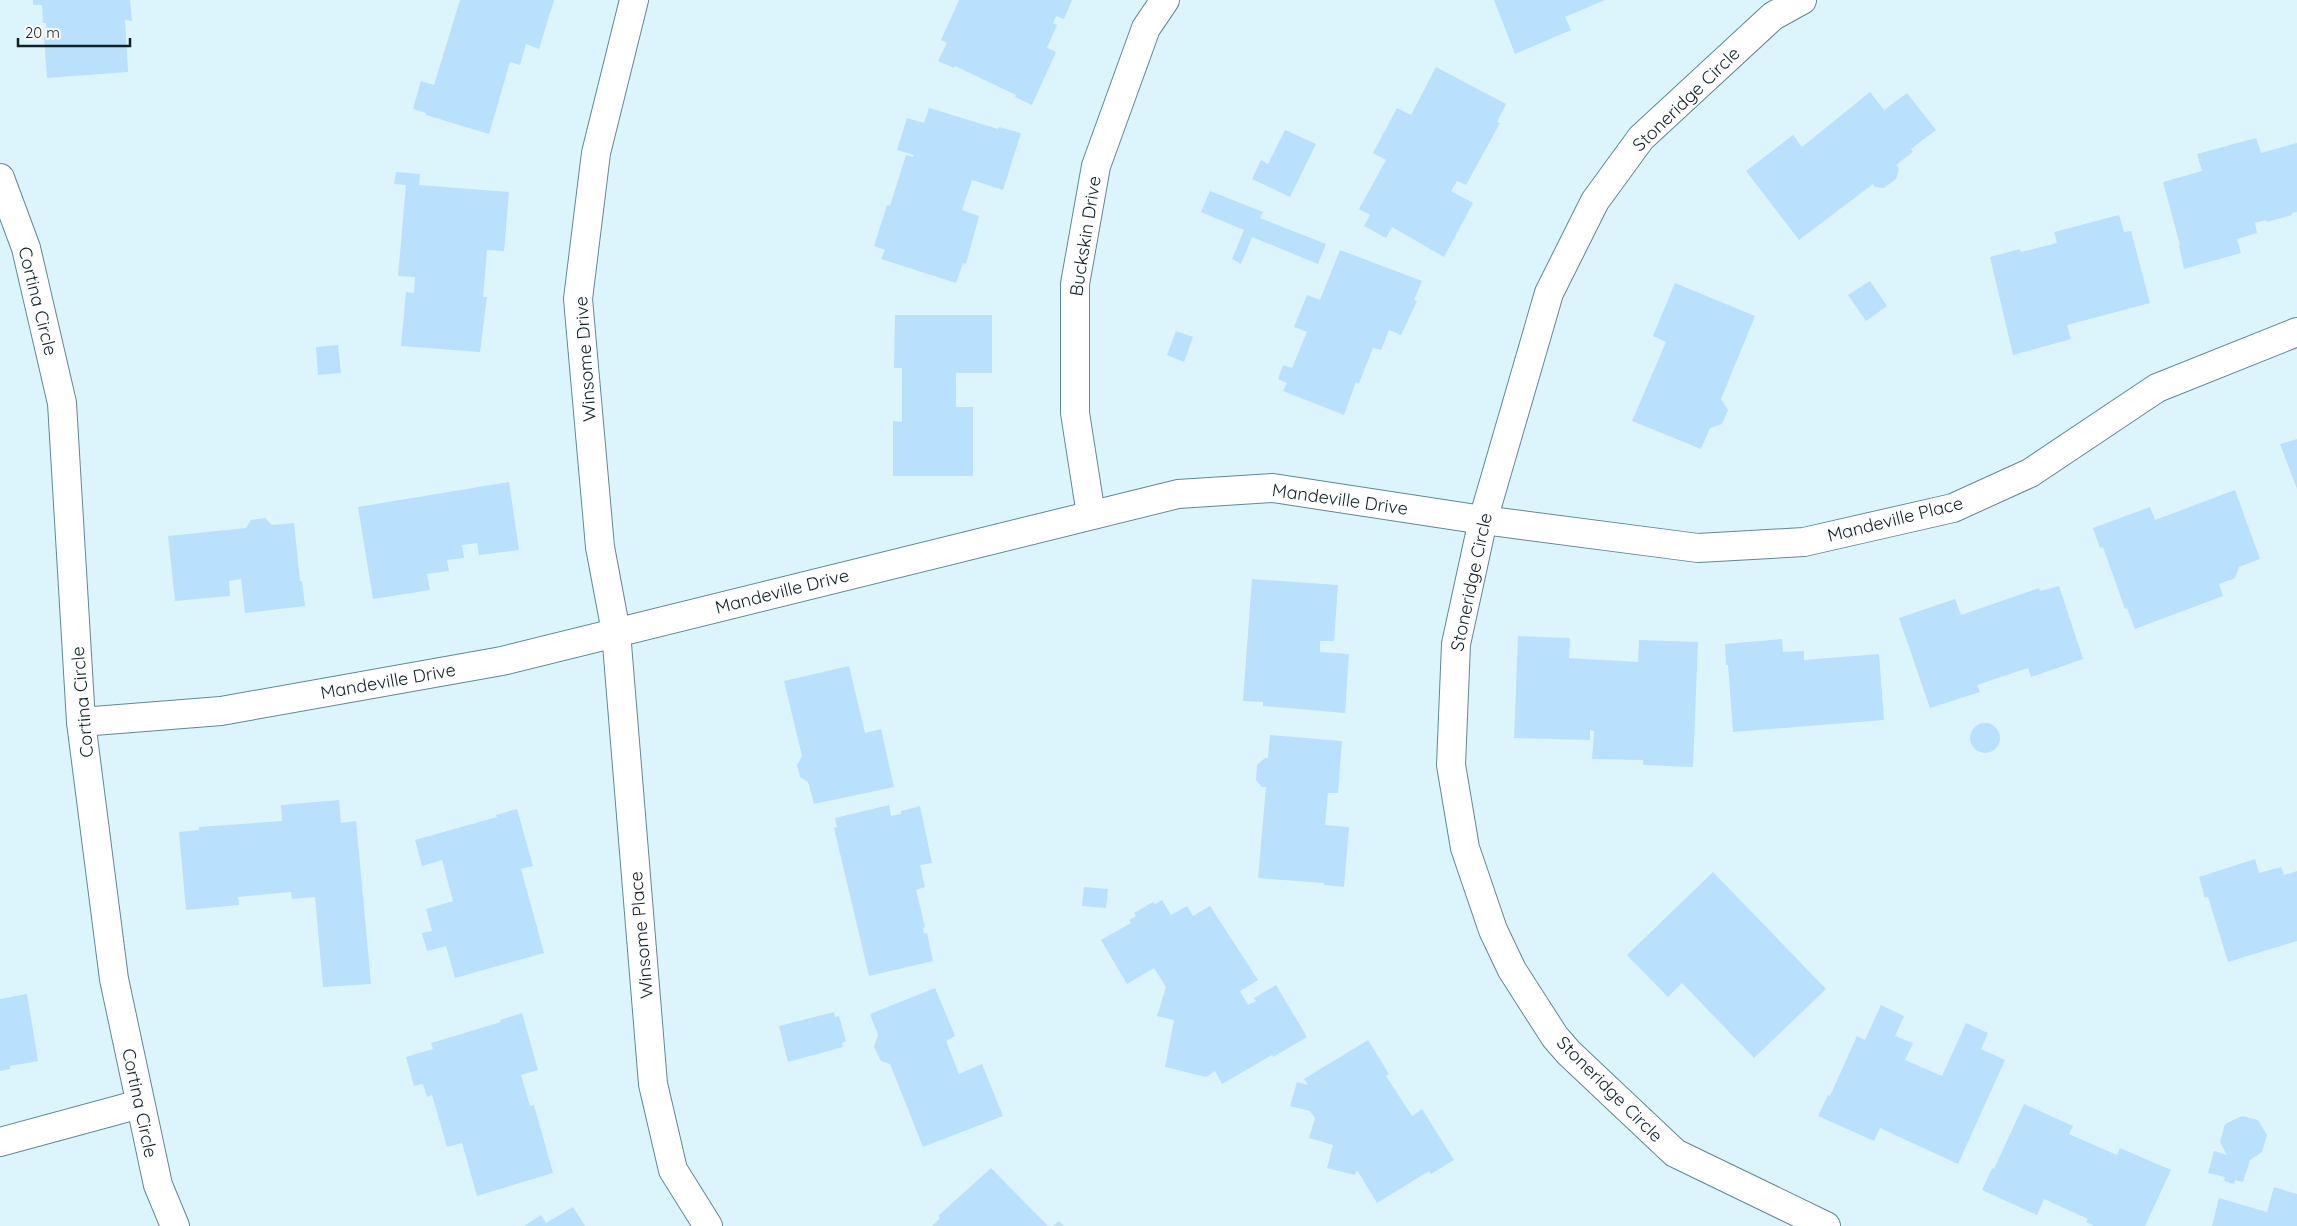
<svg xmlns="http://www.w3.org/2000/svg" width="2297" height="1226" viewBox="0 0 2297 1226" font-family="Quicksand,sans-serif">
<style>
.building{fill:#b9e0fc}
.lines{fill:none;stroke-linecap:round;stroke-linejoin:round}
.minor-casing{stroke:#618895;stroke-width:30}
.minor{stroke:#fff;stroke-width:28}
.labels{text-anchor:middle;dominant-baseline:central;stroke-width:4;stroke-linejoin:round;paint-order:stroke}
.street-label{font-size:18px;fill:#112126;stroke:#fdfdfd}
</style>
<rect width="100%" height="100%" fill="#dcf5fd"/>
<g class="building">
<path d="M33,0H130L132,21L125,20L128,72L47,78L44,37H47L46,23H43L42,5H33Z"/>
<path d="M460,0H554L539,49L526,44L520,65L510,62L489,134L426,115V113L413,109L421,81L434,85Z"/>
<path d="M959,0H1072L1064,19L1056,16L1053,23L1057,25L1047,48L1056,52L1032,105L1015,97L1016,95L955,66L954,68L938,61L947,43L941,40Z"/>
<path d="M1494,0H1605L1565,17L1571,30L1515,54Z"/>
<path d="M1436,67L1506,104L1497,122L1500,123L1466,185L1457,181L1451,191L1473,203L1444,257L1392,227L1386,238L1364,226L1370,215L1359,209L1386,160L1373,153L1397,108L1411,115Z"/>
<path d="M1870,92L1884,110L1907,93L1936,130L1911,149L1913,152L1896,165L1899,169L1896,179L1884,188L1875,187L1873,184L1799,240L1746,171L1793,135L1802,147Z"/>
<path d="M929,108L998,129L999,127L1021,133L1003,190L972,180L962,210L979,216L966,264L963,263L956,283L881,259L885,250L874,246L887,205L890,206L906,155L913,157L914,155L897,150L907,118L924,123Z"/>
<path d="M1285,130L1316,144L1290,197L1252,179L1261,160L1268,164Z"/>
<path d="M2256,138L2261,153L2297,143V212L2292,213V215L2267,222L2266,220L2255,223L2257,233L2237,239L2241,253L2184,269L2179,246L2180,245L2163,182L2202,171L2197,154Z"/>
<path d="M396,172L420,174L419,185L509,192L504,251L487,250L483,297H487L480,352L401,346L406,292L414,293L415,277L398,276L406,185L394,184Z"/>
<path d="M1210,191L1263,212L1260,218L1326,244L1318,264L1252,237L1241,264L1232,259L1244,230L1201,212Z"/>
<path d="M2119,215L2124,232L2131,231L2150,303L2067,325L2071,339L2013,355L1990,257L2020,249L2021,252L2057,243L2054,232Z"/>
<path d="M1340,250L1422,281L1414,300L1417,301L1401,335L1389,330L1381,350L1373,348L1359,383L1356,382L1344,415L1283,391L1287,383L1278,379L1283,365L1292,368L1307,332L1294,327L1307,295L1320,300Z"/>
<path d="M1870,281L1887,306L1866,321L1848,295Z"/>
<path d="M1675,283L1755,316L1721,399L1728,410L1722,424L1710,428L1701,449L1632,421L1666,342L1653,336Z"/>
<path d="M895,315H992V373H956V407H973V476H893V421L902,422V368H894Z"/>
<path d="M1176,331L1193,337L1184,362L1167,355Z"/>
<path d="M338,345L341,373L318,375L316,347Z"/>
<path d="M2297,439V489L2280,444Z"/>
<path d="M509,482L519,550L479,555L477,543L462,545L464,558L447,560L449,571L427,574L430,590L373,599L358,507Z"/>
<path d="M2235,490L2260,559L2239,567L2235,578L2219,584L2223,596L2135,629L2127,608L2125,609L2103,547L2100,548L2093,528L2150,507L2155,520Z"/>
<path d="M265,518L272,525L294,523L300,581H302L305,606L245,613L241,579L229,581L230,596L175,601L168,536L246,528L251,520Z"/>
<path d="M1252,579L1338,585L1334,641H1320V652L1349,654L1345,713L1263,706V702L1243,701Z"/>
<path d="M2059,586L2083,659L2031,677L2028,668L1977,685L1980,692L1930,708L1899,618L1955,599L1961,615L2039,588L2040,591Z"/>
<path d="M1518,636L1570,638L1569,658L1638,662L1639,640L1698,642L1693,767L1643,765V760L1592,759L1594,731L1590,730V740L1514,738Z"/>
<path d="M1782,639L1783,652L1804,651V660L1879,654L1884,720L1733,732L1728,665H1726L1725,644Z"/>
<path d="M849,666L865,733L881,729L894,787L814,804L808,782L800,777L797,765L802,756L784,681Z"/>
<circle cx="1985" cy="738" r="15"/>
<path d="M1270,735L1342,741L1338,793H1328L1325,825L1349,827L1344,887L1324,885V883L1258,878L1266,787H1262L1256,780L1257,765L1265,758H1268Z"/>
<path d="M339,800L341,823L356,821L371,984L323,987L315,897L292,899L291,892L238,897L239,905L186,910L179,832L199,830V827L282,821L281,805Z"/>
<path d="M889,805L891,816L901,814V811L920,806L932,863L920,865L925,887L916,890L925,927L923,928L924,934L927,933L933,961L869,976L834,828L837,827L835,818Z"/>
<path d="M517,809L533,866L521,869L544,953L455,978L446,946L427,951L422,933L432,931L426,909L453,901L442,860L422,866L415,840L497,817L496,815Z"/>
<path d="M2255,859L2259,873L2281,867L2284,875L2297,871V941L2228,962L2208,897L2205,898L2199,877Z"/>
<path d="M1713,872L1826,989L1754,1058L1682,983L1668,997L1627,955Z"/>
<path d="M1084,887L1108,889L1106,908L1082,906Z"/>
<path d="M1162,900L1171,915L1187,906L1193,916L1210,906L1258,980L1240,991L1248,1005L1256,1001L1254,998L1276,985L1307,1037L1273,1057L1272,1055L1222,1084L1215,1071L1206,1077L1165,1067L1174,1020L1157,1016L1166,987L1154,968L1127,984L1101,940L1131,923L1129,920L1136,916L1134,913L1153,902L1155,904Z"/>
<path d="M935,988L955,1036L946,1041L959,1074L982,1064L1003,1116L923,1147L890,1064L881,1061L874,1047L878,1035L870,1014Z"/>
<path d="M27,994L38,1061L10,1066V1069L0,1071V999Z"/>
<path d="M1881,1005L1904,1016L1895,1036L1913,1043L1905,1060L1942,1076L1966,1023L1988,1033L1981,1049L2005,1060L1958,1164L1880,1128L1874,1141L1818,1116L1828,1095L1830,1096L1857,1036L1865,1040Z"/>
<path d="M834,1012L835,1017L839,1016L846,1041L842,1043L843,1047L788,1062L779,1026Z"/>
<path d="M522,1013L538,1070L521,1075L530,1106L534,1105L553,1173L477,1196L462,1143L447,1147L432,1095L427,1097L423,1084L414,1086L406,1057L433,1049L431,1043L501,1022L500,1020Z"/>
<path d="M1368,1040L1389,1074L1386,1076L1412,1116L1422,1109L1454,1160L1431,1174L1429,1171L1377,1203L1357,1170L1355,1175L1327,1168L1333,1145L1309,1138L1315,1118L1310,1111L1290,1106L1297,1082L1308,1085L1304,1079Z"/>
<path d="M2024,1104L2073,1126L2069,1134L2117,1155L2120,1148L2171,1170L2145,1226H2094L2086,1222L2088,1219L2044,1199L2037,1215L1982,1190L1992,1168L1994,1169Z"/>
<path d="M2242,1116L2258,1120L2267,1135L2262,1152L2250,1160L2243,1182L2235,1180L2234,1184L2224,1181L2225,1177L2208,1173L2214,1151L2227,1155L2220,1142L2225,1124Z"/>
<path d="M991,1168L1048,1226H932L940,1218L938,1216Z"/>
<path d="M2274,1187L2297,1194V1226H2212L2219,1198L2267,1212Z"/>
<path d="M573,1207L585,1226H524L541,1215L546,1223Z"/>
<path d="M1059,1221L1064,1226H1053Z"/>
</g>
<g class="lines">
<defs>
<g id="minor">
<path d="M634,0L596,153L578,299L600,547L616,632L653,1084L673,1170L708,1226"/>
<path d="M1802,0L1773,16L1641,138L1595,201L1549,293L1483,520L1456,644L1451,765L1465,848L1493,930L1512,970L1555,1037L1569,1053L1675,1153L1826,1226"/>
<path d="M0,178L26,248L62,403L81,722L114,979L158,1185L175,1226"/>
<path d="M1091,515L1075,413V284L1096,166L1146,28L1165,0"/>
<path d="M81,722L221,711L502,661L1178,494L1273,488L1483,520L1698,548L1804,542L1953,508L2030,473L2157,388L2297,332"/>
<path d="M0,1142L140,1104"/>
</g>
</defs>
<use href="#minor" class="minor-casing"/>
<use href="#minor" class="minor"/>
</g>
<g class="labels">
<g class="street-label">
<text transform="translate(1686 99) rotate(-44)">Stoneridge Circle</text>
<text transform="translate(1085 236) rotate(-81)">Buckskin Drive</text>
<text transform="translate(38 301) rotate(76)">Cortina Circle</text>
<text transform="translate(585 359) rotate(-94)">Winsome Drive</text>
<text transform="translate(1340 499) rotate(8)">Mandeville Drive</text>
<text transform="translate(1895 519) rotate(-14)">Mandeville Place</text>
<text transform="translate(1471 582) rotate(-78)">Stoneridge Circle</text>
<text transform="translate(782 591) rotate(-14)">Mandeville Drive</text>
<text transform="translate(388 681) rotate(-10)">Mandeville Drive</text>
<text transform="translate(82 702) rotate(-95)">Cortina Circle</text>
<text transform="translate(641 935) rotate(-95)">Winsome Place</text>
<text transform="translate(1610 1089) rotate(45)">Stoneridge Circle</text>
<text transform="translate(140 1103) rotate(78)">Cortina Circle</text>
</g>
</g>
<path d="M18 38v8h112v-8" fill="none" stroke="#112126" stroke-width="2.5"/>
<text x="25" y="38" font-size="15" fill="#112126" stroke="#fdfdfd" stroke-width="4" paint-order="stroke">20 m</text>
</svg>
